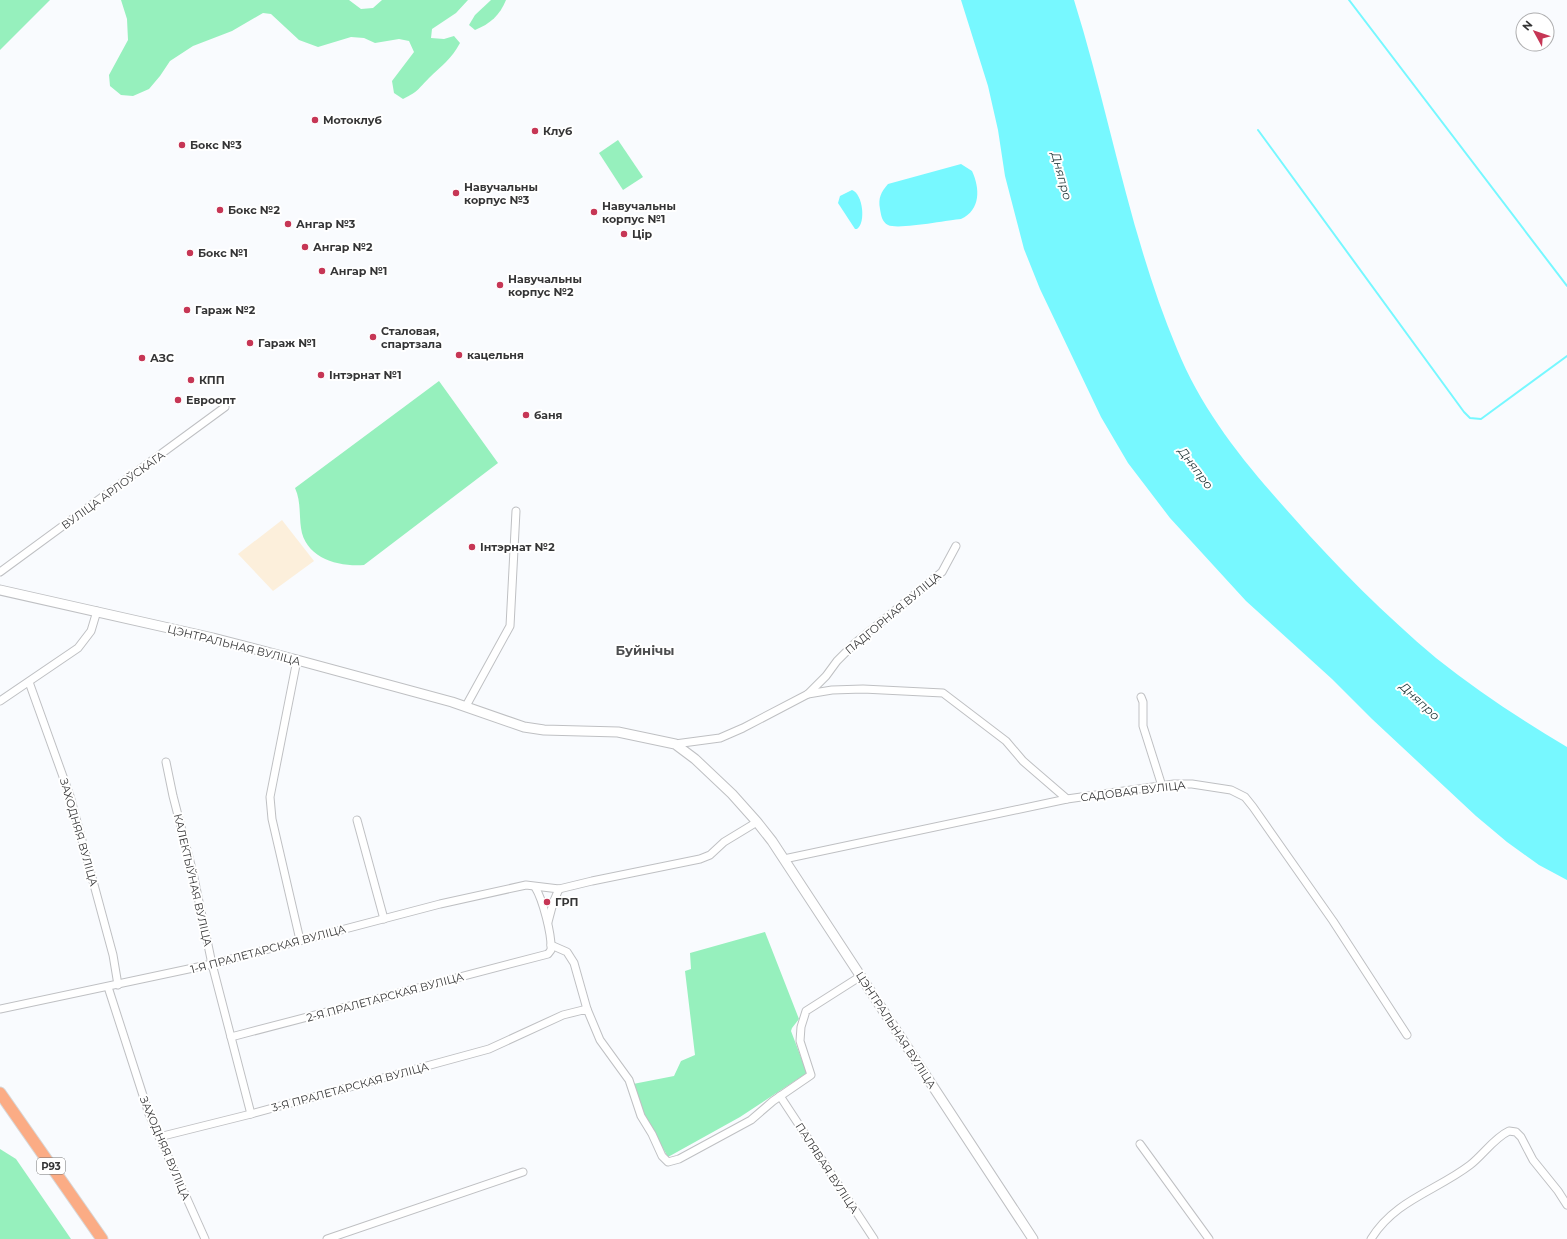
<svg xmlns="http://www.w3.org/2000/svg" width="1567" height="1239" viewBox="0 0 1567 1239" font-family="Montserrat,sans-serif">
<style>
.industrial{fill:#fcefdb}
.green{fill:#96f0bd}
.water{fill:#77f8ff}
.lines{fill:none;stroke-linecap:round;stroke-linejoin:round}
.stream{stroke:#77f8ff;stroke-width:2}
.minor-casing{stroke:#bfc0c3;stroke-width:9}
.tertiary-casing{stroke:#bfc0c3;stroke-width:11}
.primary-casing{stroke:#d7d7d7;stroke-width:13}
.minor{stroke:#fff;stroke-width:7}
.tertiary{stroke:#fff;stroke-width:9}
.primary{stroke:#fbac85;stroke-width:11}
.poi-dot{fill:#c63655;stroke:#fff;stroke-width:1.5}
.labels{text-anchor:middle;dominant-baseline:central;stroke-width:4;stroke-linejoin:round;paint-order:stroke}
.shield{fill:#fff;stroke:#727272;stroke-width:1}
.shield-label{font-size:10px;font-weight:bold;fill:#353536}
.poi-label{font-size:11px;font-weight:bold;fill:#353536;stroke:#fff;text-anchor:start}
.street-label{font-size:11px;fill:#353536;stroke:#fff}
.water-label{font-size:12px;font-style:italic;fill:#1f3637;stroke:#fff}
.quarter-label{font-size:13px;font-weight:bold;fill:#4c4d4f;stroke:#fff}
</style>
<rect width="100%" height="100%" fill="#f9fbfe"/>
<path class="industrial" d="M282,520L314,561L273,591L238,554Z"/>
<g class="green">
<path d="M0,0H50L0,50Z"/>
<path d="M121,0H349L361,9L373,8L382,0H468L456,13L432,29L431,38L444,39L454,36L460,43C451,60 442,65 429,78C417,90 419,91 403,99L394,93L392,81L414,52L409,41L399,39L375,43L364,38L351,37L318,47L299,40L271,14L263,13L232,31L193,46L170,61L160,76L149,89L133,96L121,95L110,86L109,75L128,40L127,19Z"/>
<path d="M491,0H506C500,15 490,24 475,30L469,25L475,15Z"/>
<path d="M618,140L643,177L623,190L599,153Z"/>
<path d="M439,381L498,463L364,565C338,567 305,558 301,528C299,514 301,501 295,488Z"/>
<path d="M765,932L799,1019L792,1028L791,1031L807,1073L740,1117L668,1157L641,1110L633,1084L674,1076L681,1061L695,1055L685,971L691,969L690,953Z"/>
<path d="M0,1149L16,1159L71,1239H0Z"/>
</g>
<g class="water">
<path d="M961,0H1074C1110,115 1130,237 1177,349C1203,413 1247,466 1293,517C1337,567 1385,615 1436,658C1477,691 1522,720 1567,747V880L1539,865L1507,842L1476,816L1372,719L1332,679L1246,601L1170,518L1128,463L1101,417L1040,289L1024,249L1005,176L998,130L988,86Z"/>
<path d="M961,164L972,171C980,188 981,210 961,219C948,220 898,230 888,225C882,222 881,215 880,209C878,198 881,192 888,184Z"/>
<path d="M852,190C863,194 866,223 857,229H855L838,203L840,196Z"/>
</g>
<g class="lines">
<g class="stream">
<path d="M1349,0L1567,286"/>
<path d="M1258,130L1464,412L1470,418L1481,419L1567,356"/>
</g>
<defs>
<g id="minor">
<path d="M0,572L225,407"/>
<path d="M297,660L270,797L272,819L300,940"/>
<path d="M29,682L70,796L113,955L118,985"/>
<path d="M808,694L832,690L863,689L943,693L1006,741L1023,761L1067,799"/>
<path d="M1141,697L1143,702V726L1162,786"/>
<path d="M0,701L78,648L91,631L97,611"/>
<path d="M466,706L510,626L516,511"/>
<path d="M675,744L720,738L743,728L808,694L826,676L837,661L854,644L942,572L956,546"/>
<path d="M166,762L173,796L193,873L212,964L251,1114"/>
<path d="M357,820L384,919"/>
<path d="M784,859L1067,799L1174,784H1192L1231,790L1245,797L1253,807L1333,921L1407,1035"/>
<path d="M548,922L553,903L559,889"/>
<path d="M551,945L567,952L574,963L587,1009"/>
<path d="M108,987L149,1114L205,1239"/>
<path d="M0,1009L212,964L440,904L526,885L559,889L592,881L700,859L710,855L724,842L757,822"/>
<path d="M231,1037L548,954L551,950C552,935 543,900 535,887"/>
<path d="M780,1096L874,1239"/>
<path d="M159,1137L251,1114L489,1049L563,1015L587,1009L600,1040L629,1080L641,1116L652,1134L662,1156L668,1162L679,1159L751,1120L773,1101L811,1075L800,1041L801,1027L806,1011L861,976"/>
<path d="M1140,1144L1209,1239"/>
<path d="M327,1239L523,1172"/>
<path d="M1371,1239C1395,1200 1436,1191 1470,1165C1483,1155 1494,1138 1509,1131L1516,1132L1521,1137L1533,1160L1558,1191L1567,1205"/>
</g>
<path id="tertiary" d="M0,590L213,638L297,660L452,702L524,727L544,730L618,732L675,744L695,759L732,794L757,822L772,841L1033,1239"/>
<path id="primary" d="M0,1093L102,1239"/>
</defs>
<use href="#minor" class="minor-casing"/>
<use href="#tertiary" class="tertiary-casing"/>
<use href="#primary" class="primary-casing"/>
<use href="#minor" class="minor"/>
<use href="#tertiary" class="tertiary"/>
<use href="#primary" class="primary"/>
</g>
<g class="poi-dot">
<circle cx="315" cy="120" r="4"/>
<circle cx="535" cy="131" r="4"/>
<circle cx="182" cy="145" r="4"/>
<circle cx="456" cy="193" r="4"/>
<circle cx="220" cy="210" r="4"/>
<circle cx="594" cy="212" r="4"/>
<circle cx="288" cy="224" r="4"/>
<circle cx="624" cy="234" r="4"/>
<circle cx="305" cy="247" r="4"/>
<circle cx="190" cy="253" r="4"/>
<circle cx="322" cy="271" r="4"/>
<circle cx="500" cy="285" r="4"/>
<circle cx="187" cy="310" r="4"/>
<circle cx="373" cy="337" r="4"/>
<circle cx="250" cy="343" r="4"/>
<circle cx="459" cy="355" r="4"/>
<circle cx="142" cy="358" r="4"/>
<circle cx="321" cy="375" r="4"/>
<circle cx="191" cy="380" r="4"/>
<circle cx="178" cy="400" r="4"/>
<circle cx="526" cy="415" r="4"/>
<circle cx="472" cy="547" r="4"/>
<circle cx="547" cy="902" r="4"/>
</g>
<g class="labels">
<rect class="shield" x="37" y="1158" width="28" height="16" rx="3"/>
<g class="shield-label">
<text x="51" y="1166">Р93</text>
</g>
<g class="poi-label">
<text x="323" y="120">Мотоклуб</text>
<text x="543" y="131">Клуб</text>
<text x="190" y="145">Бокс №3</text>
<text x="464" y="187">Навучальны<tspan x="464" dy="13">корпус №3</tspan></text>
<text x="602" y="206">Навучальны<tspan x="602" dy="13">корпус №1</tspan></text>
<text x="228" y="210">Бокс №2</text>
<text x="296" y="224">Ангар №3</text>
<text x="632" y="234">Цір</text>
<text x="313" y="247">Ангар №2</text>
<text x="198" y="253">Бокс №1</text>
<text x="330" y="271">Ангар №1</text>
<text x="508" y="279">Навучальны<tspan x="508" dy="13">корпус №2</tspan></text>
<text x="195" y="310">Гараж №2</text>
<text x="381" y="331">Сталовая,<tspan x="381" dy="13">спартзала</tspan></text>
<text x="258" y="343">Гараж №1</text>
<text x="467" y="355">кацельня</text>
<text x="150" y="358">АЗС</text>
<text x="329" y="375">Інтэрнат №1</text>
<text x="199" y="380">КПП</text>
<text x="186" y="400">Евроопт</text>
<text x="534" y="415">баня</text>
<text x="480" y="547">Інтэрнат №2</text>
<text x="555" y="902">ГРП</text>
</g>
<g class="street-label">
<text transform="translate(113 490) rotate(-36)">ВУЛІЦА АРЛОЎСКАГА</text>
<text transform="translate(893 613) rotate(-40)">ПАДГОРНАЯ ВУЛІЦА</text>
<text transform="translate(234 645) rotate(14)">ЦЭНТРАЛЬНАЯ ВУЛІЦА</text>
<text transform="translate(1133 791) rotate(-7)">САДОВАЯ ВУЛІЦА</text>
<text transform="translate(79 832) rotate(74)">ЗАХОДНЯЯ ВУЛІЦА</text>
<text transform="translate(193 880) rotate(77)">КАЛЕКТЫЎНАЯ ВУЛІЦА</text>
<text transform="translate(268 949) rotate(-15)">1-Я ПРАЛЕТАРСКАЯ ВУЛІЦА</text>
<text transform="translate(385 997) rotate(-15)">2-Я ПРАЛЕТАРСКАЯ ВУЛІЦА</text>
<text transform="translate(896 1030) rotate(57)">ЦЭНТРАЛЬНАЯ ВУЛІЦА</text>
<text transform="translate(350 1087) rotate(-15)">3-Я ПРАЛЕТАРСКАЯ ВУЛІЦА</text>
<text transform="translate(165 1148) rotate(67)">ЗАХОДНЯЯ ВУЛІЦА</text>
<text transform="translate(827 1168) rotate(57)">ПАЛЯВАЯ ВУЛІЦА</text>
</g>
<g class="water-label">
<text transform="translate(1062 176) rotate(75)">Дняпро</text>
<text transform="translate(1196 468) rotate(53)">Дняпро</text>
<text transform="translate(1420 701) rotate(43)">Дняпро</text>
</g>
<g class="quarter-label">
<text x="645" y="650">Буйнічы</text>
</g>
</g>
<g transform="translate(1535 32) rotate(310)"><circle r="19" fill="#ffffff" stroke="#aeaeaf"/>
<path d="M0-3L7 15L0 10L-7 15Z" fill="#c63655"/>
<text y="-6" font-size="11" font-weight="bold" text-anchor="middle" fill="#353536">N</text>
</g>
</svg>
